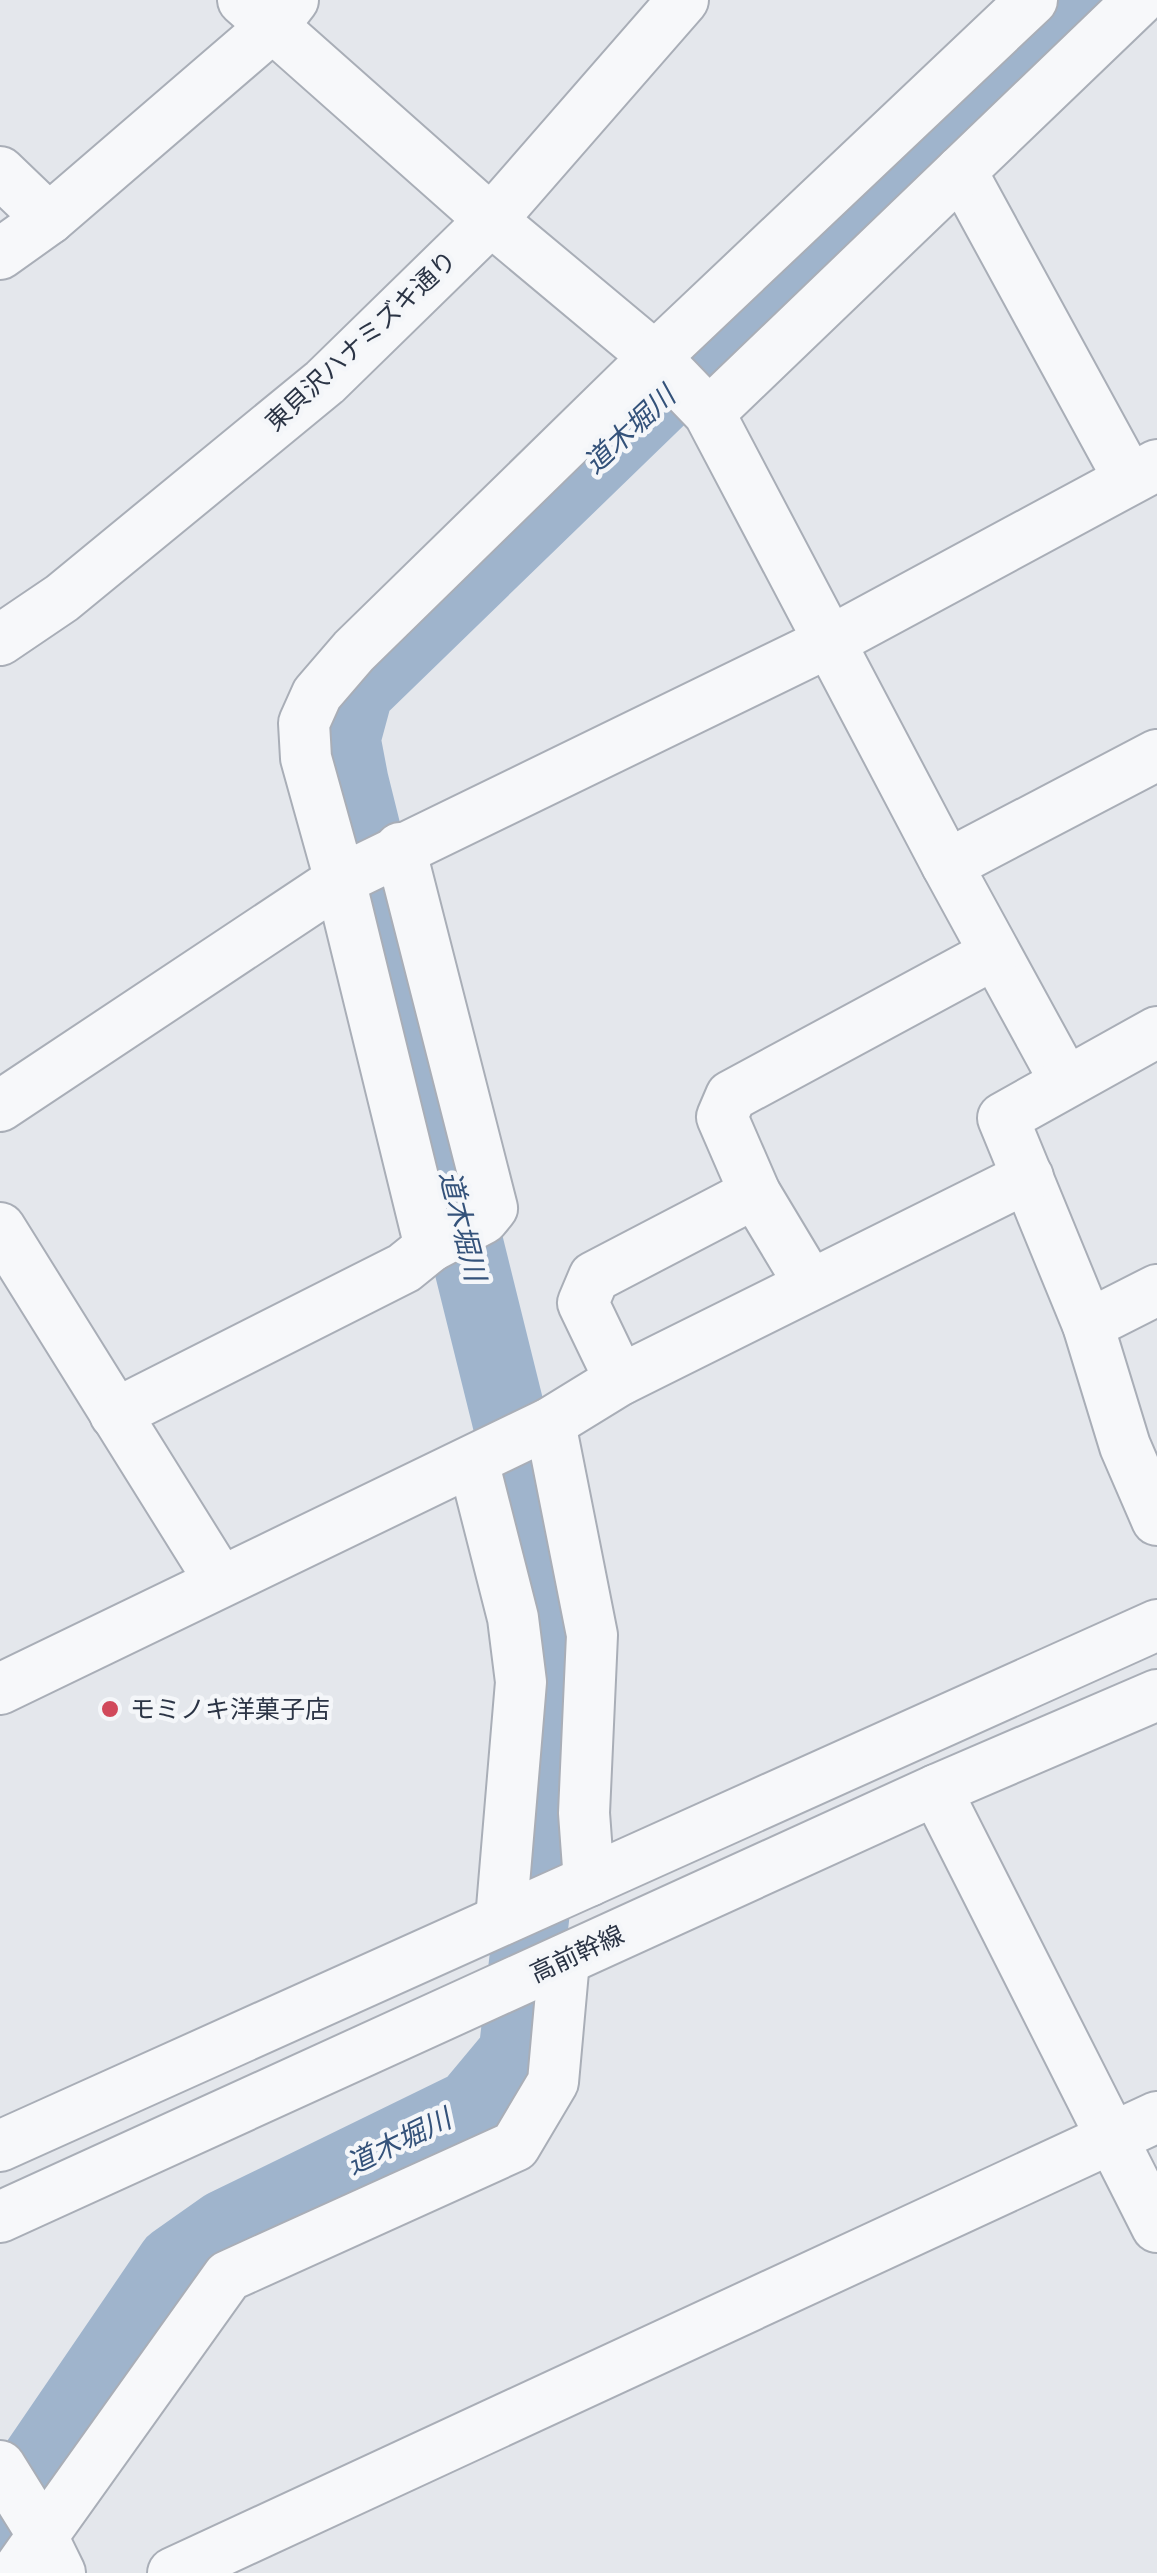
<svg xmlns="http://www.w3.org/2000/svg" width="1157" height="2573" viewBox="0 0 1157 2573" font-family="Signika,'Noto Sans JP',sans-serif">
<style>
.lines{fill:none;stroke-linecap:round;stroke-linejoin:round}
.river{stroke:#9fb4cc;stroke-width:75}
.minor-casing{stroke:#a9aeb7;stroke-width:54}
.minor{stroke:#f7f8fa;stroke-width:50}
.poi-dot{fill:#d1495b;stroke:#f4f6f9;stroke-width:4}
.labels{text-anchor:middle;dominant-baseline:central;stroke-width:9;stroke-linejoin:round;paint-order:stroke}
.street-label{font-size:25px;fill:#2b3445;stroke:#f4f6f9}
.poi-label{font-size:25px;fill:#2b3445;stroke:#f4f6f9;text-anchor:start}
.water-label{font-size:28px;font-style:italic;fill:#34527a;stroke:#f4f6f9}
</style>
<rect width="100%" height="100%" fill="#e4e7ec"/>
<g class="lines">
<path class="river" d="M0,2518L174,2263L225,2227L471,2107L516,2053L559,1682L550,1583L351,781L343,739L356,691L716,342L1084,0"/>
<defs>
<g id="minor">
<path d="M243,0L491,220L655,357L709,413L947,865L1065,1081"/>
<path d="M961,171L1129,479"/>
<path d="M0,172L49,219"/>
<path d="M0,254L49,219L272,27L293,0"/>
<path d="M709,413L1139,0"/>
<path d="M0,640L62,598L325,382L491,220L683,0"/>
<path d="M400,848L492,1208L483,1219L430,1247"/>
<path d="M947,865L1157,755"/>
<path d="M1157,1032L1003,1118L1088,1325L1125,1446L1157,1520"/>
<path d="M0,1106L340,880L829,642L1157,465"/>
<path d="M0,1228L220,1581"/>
<path d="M809,1283L755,1193L722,1117L731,1096L994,954"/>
<path d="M1088,1325L1157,1290"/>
<path d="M620,1380L583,1303L594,1277L755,1193"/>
<path d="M115,1414L404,1268L430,1247L340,880L306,758L304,723L317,694L354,651L655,357L1032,0"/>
<path d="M550,1423L592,1635L584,1813L589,1881"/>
<path d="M473,1461L513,1618L521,1682L501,1920"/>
<path d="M0,1689L550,1423L620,1380L1028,1177"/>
<path d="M936,1790L1157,2227"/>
<path d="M0,2146L1157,1625"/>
<path d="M0,2217L936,1790L1157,1695"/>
<path d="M0,2466L36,2524L60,2573"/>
<path d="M16,2573L228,2276L515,2146L553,2082L564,1960"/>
<path d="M173,2573L1157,2117"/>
</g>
</defs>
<use href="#minor" class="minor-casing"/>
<use href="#minor" class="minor"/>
</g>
<circle class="poi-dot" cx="110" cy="1709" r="10"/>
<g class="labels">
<g class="street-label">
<text transform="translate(361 341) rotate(-43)">東貝沢ハナミズキ通り</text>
<text transform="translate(577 1954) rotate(-25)">高前幹線</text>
</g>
<g class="poi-label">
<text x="130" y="1709">モミノキ洋菓子店</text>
</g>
<g class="water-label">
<text transform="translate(630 430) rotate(-43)">道木堀川</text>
<text transform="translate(462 1226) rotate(76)">道木堀川</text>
<text transform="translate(399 2142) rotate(-26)">道木堀川</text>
</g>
</g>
</svg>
